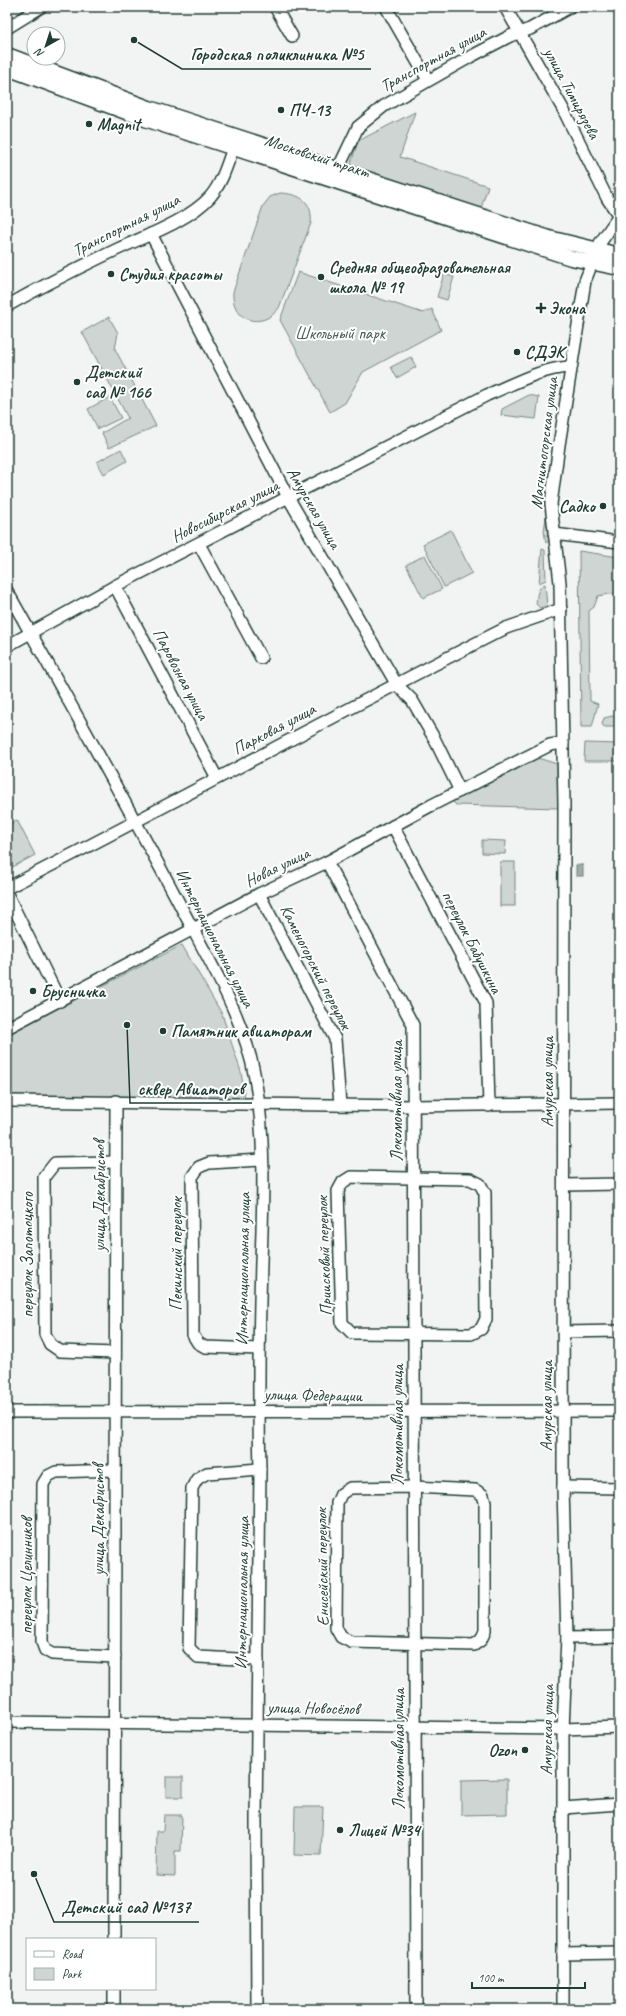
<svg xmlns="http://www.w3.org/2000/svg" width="626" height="2016" viewBox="0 0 626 2016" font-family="Caveat,sans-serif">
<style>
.green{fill:#ced5d3;stroke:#768984}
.water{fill:#a1adaa;stroke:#6d807b}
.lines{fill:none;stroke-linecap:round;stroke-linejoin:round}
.minor-casing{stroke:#1f3d34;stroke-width:14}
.major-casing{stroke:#1f3d34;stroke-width:17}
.minor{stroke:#fff;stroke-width:11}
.major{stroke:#fff;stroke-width:14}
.poi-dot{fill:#1f3d34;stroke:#fff;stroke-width:1.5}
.labels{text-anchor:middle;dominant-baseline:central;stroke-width:4;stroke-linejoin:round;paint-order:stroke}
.street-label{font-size:17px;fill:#1f3d34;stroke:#fff}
.poi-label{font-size:17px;font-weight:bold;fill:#1f3d34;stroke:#fff;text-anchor:start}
.park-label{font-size:17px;fill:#425b54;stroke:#fff}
.leader{fill:none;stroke:#1f3d34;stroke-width:1.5}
.callout-dot{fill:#1f3d34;stroke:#fff;stroke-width:1.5}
.callout-label{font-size:18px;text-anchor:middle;font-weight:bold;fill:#1f3d34;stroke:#fff;stroke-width:4;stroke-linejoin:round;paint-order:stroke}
</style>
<rect width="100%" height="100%" fill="#f2f3f3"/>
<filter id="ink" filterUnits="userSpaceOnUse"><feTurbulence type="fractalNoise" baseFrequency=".025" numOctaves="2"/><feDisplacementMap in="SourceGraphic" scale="8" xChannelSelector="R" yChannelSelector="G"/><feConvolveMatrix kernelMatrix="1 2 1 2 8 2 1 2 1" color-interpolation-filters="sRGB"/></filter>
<g filter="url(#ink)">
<g class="green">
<path d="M415,112L400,157L488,186L480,212L350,166L358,141Z"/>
<path d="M280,193C300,194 313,201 311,223L279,308C262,331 231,321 233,292L263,206L270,197Z"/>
<path d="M298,272L423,313L432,309L441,330L363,372L345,403L330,412L280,320Z"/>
<path d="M444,274L454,277L447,300L437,297Z"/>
<path d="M109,317L118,333L115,349L156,426L109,448L102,433L128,418L82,332Z"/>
<path d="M411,357L416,367L397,378L391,367Z"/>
<path d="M529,395L539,397L536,419L501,415L502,409Z"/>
<path d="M110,397L121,418L98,429L88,409Z"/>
<path d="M121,449L127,461L104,474L97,462Z"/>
<path d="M546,517L550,540L546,543L544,531Z"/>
<path d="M451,530L472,573L444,587L423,544Z"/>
<path d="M542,549L545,550L546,580L539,583Z"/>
<path d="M579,551L619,557V594H609L598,596L594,607L589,611L590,701L598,704L592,727H581Z"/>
<path d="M425,555L442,589L423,598L406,565Z"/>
<path d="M545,584L547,606L540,608L536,604C537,595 537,588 545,584Z"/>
<path d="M612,716L619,718V727H604L602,724L604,718Z"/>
<path d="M585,743L619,744V761H584Z"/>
<path d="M538,758L557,764L558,808L456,805L450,799Z"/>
<path d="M17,820L35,855L7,870V825Z"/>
<path d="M482,840L506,841L505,854L482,853Z"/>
<rect x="500" y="862" width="15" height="44"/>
<path d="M182,945L222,1014L241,1072L245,1099L7,1096V1035Z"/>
<rect x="166" y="1777" width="17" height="20"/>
<path d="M507,1779V1814L461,1815V1780Z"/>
<path d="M295,1807H323L321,1856L294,1855Z"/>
<path d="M164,1815H182L181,1851H175V1876L156,1875L157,1831H163Z"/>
</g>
<rect class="water" x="576" y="865" width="7" height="11"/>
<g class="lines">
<defs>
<g id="minor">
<path d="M275,7L292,36"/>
<path d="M386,7L428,80"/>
<path d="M505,7L563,109L607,198L619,216"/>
<path d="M7,28L41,7"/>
<path d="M338,169L358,127L384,106L470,57L510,36L530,29L570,7"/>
<path d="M151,234L288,497L397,685L412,700L434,738L460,791"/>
<path d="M7,306C44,285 82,266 120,248C148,235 189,220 210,197C222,183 227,165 233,148"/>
<path d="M554,534L619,542"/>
<path d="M199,544L261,658"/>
<path d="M115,586L217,778"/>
<path d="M7,591C65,694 123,797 178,901C207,958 244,1015 255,1078C266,1138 263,1201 261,1262C259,1331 258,1400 260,1469L256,1819L257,2009"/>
<path d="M7,646L115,586L487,395C514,384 541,368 571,367"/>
<path d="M393,826L486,1003L489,1106"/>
<path d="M327,862L413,1025L416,2009"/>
<path d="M7,888C174,803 339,712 506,628L561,609"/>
<path d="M7,894L60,1001"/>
<path d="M259,894L335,1039L340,1105"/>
<path d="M7,1028L259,894L327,862L430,806L550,745L563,743"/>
<path d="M7,1101L413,1106L619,1103"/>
<path d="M351,1177L470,1179L480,1184L485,1193L486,1319L481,1329L471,1334L352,1333L342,1323L338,1191L343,1182Z"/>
<path d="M564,1185L619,1184"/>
<path d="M563,1332L619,1331"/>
<path d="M259,1349L205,1347L198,1343L193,1335L192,1177L199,1167L209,1163L262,1160"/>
<path d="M115,1353L60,1351L50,1344L45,1334L44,1177L55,1163L116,1162"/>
<path d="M7,1412L619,1411"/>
<path d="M413,1487L475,1490L483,1495L485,1502V1631L481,1640L474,1645L351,1642L341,1637L336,1628L337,1503L341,1494L350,1488Z"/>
<path d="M563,1487L619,1488"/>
<path d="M567,1638L619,1637"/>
<path d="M115,1657L52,1654L45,1650L42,1642L43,1484L48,1476L56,1472L115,1470"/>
<path d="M258,1660L198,1657L189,1648L192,1488L197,1479L207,1473L260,1469"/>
<path d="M7,1722L563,1729L619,1727"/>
<path d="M563,1808L619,1804"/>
<path d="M114,1939L116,1101"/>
<path d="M563,1954L619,1953"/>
<path d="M114,2009V1989"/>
<path d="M563,2009V1729L567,1638L563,1487L564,804L560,583L551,504L559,445L585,281L600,243L619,216"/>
</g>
<g id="major">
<path d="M7,55L149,108L549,238L619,255"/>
<path d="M7,68L145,119L571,258L619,268"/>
</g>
</defs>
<use href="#minor" class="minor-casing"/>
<use href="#major" class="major-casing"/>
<use href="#minor" class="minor"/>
<use href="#major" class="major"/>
</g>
</g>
<g class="poi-dot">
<circle cx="281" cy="110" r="4"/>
<circle cx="89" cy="124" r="4"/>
<circle cx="111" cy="274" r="4"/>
<circle cx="321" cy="277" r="4"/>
<path d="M539 302h4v4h4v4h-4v4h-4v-4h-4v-4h4z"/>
<circle cx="517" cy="352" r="4"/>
<circle cx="77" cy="382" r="4"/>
<circle cx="603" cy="506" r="4"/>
<circle cx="33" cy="991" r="4"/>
<circle cx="163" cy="1031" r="4"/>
<circle cx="525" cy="1750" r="4"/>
<circle cx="340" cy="1830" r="4"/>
</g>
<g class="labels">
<g class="street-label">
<text transform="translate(433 59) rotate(-29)">Транспортная улица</text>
<text transform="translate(572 93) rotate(62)">улица Тимирязева</text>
<text transform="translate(317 156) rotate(18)">Московский тракт</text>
<text transform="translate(126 225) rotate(-27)">Транспортная улица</text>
<text transform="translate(544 443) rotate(-83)">Магнитогорская улица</text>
<text transform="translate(314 508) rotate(60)">Амурская улица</text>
<text transform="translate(225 511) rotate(-27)">Новосибирская улица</text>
<text transform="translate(181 674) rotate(62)">Паровозная улица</text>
<text transform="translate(274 729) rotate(-28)">Парковая улица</text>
<text transform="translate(277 867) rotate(-26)">Новая улица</text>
<text transform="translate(215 938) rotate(63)">Интернациональная улица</text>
<text transform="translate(472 942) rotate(63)">переулок Бабушкина</text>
<text transform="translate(316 967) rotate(63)">Каменогорский переулок</text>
<text transform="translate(547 1082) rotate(-90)">Амурская улица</text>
<text transform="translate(396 1101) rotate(-90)">Локомотивная улица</text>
<text transform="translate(99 1196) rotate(-90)">улица Декабристов</text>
<text transform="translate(176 1254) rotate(-90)">Пекинский переулок</text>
<text transform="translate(27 1255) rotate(-90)">переулок Запотоцкого</text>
<text transform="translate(324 1256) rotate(-92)">Приисковый переулок</text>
<text transform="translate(243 1269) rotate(-89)">Интернациональная улица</text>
<text transform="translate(313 1395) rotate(1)">улица Федерации</text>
<text transform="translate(546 1406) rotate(-90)">Амурская улица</text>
<text transform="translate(397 1425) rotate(-90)">Локомотивная улица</text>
<text transform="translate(98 1520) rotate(-90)">улица Декабристов</text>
<text transform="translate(322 1567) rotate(-91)">Енисейский переулок</text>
<text transform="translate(26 1576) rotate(-90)">переулок Целинников</text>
<text transform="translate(242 1593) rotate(-89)">Интернациональная улица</text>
<text transform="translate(313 1708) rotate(1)">улица Новосёлов</text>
<text transform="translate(547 1730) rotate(-89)">Амурская улица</text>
<text transform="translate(398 1749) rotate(-90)">Локомотивная улица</text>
</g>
<g class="poi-label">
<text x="289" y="110">ПЧ-13</text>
<text x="97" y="124">Magnit</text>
<text x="329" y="267">Средняя общеобразовательная<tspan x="329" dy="20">школа № 19</tspan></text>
<text x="119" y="274">Студия красоты</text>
<text x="549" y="308">Экона</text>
<text x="525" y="352">СДЭК</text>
<text x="85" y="372">Детский<tspan x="85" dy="20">сад № 166</tspan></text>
<text x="595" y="506" text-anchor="end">Садко</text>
<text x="41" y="991">Брусничка</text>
<text x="171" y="1031">Памятник авиаторам</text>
<text x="517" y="1750" text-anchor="end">Ozon</text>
<text x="348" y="1830">Лицей №34</text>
</g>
<g class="park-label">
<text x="340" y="333">Школьный парк</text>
</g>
</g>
<path class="leader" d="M134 40L182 69H371M127 1025L130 1103H252M34 1874L54 1922H199"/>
<g class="callout-dot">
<circle cx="134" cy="40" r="4"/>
<circle cx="127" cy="1025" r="4"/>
<circle cx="34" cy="1874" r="4"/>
</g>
<g class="callout-label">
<text x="277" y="60">Городская поликлиника №5</text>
<text x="191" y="1095">сквер Авиаторов</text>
<text x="126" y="1913">Детский сад №137</text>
</g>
<rect width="626" height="2016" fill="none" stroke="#fff" stroke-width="24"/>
<rect x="12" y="12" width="602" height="1992" fill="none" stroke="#1f3d34" stroke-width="1.5" filter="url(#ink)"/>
<rect x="26" y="1938" width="130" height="52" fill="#ffffff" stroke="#a5b1ae"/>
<rect x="34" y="1951" width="20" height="6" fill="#ffffff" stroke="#a5b1ae"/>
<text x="62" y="1958" font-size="12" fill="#1f3d34">Road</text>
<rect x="34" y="1968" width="20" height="12" fill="#ced5d3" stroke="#a5b1ae"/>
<text x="62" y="1978" font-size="12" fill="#1f3d34">Park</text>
<g transform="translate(46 46) rotate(219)"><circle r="19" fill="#ffffff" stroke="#a5b1ae"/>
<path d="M0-3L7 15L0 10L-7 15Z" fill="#1f3d34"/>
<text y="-6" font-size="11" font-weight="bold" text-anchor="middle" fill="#1f3d34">N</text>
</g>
<path d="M472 1982v6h113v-6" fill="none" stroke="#1f3d34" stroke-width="2"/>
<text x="478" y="1982" font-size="12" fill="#1f3d34" stroke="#ffffff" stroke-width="3" paint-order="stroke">100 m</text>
</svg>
